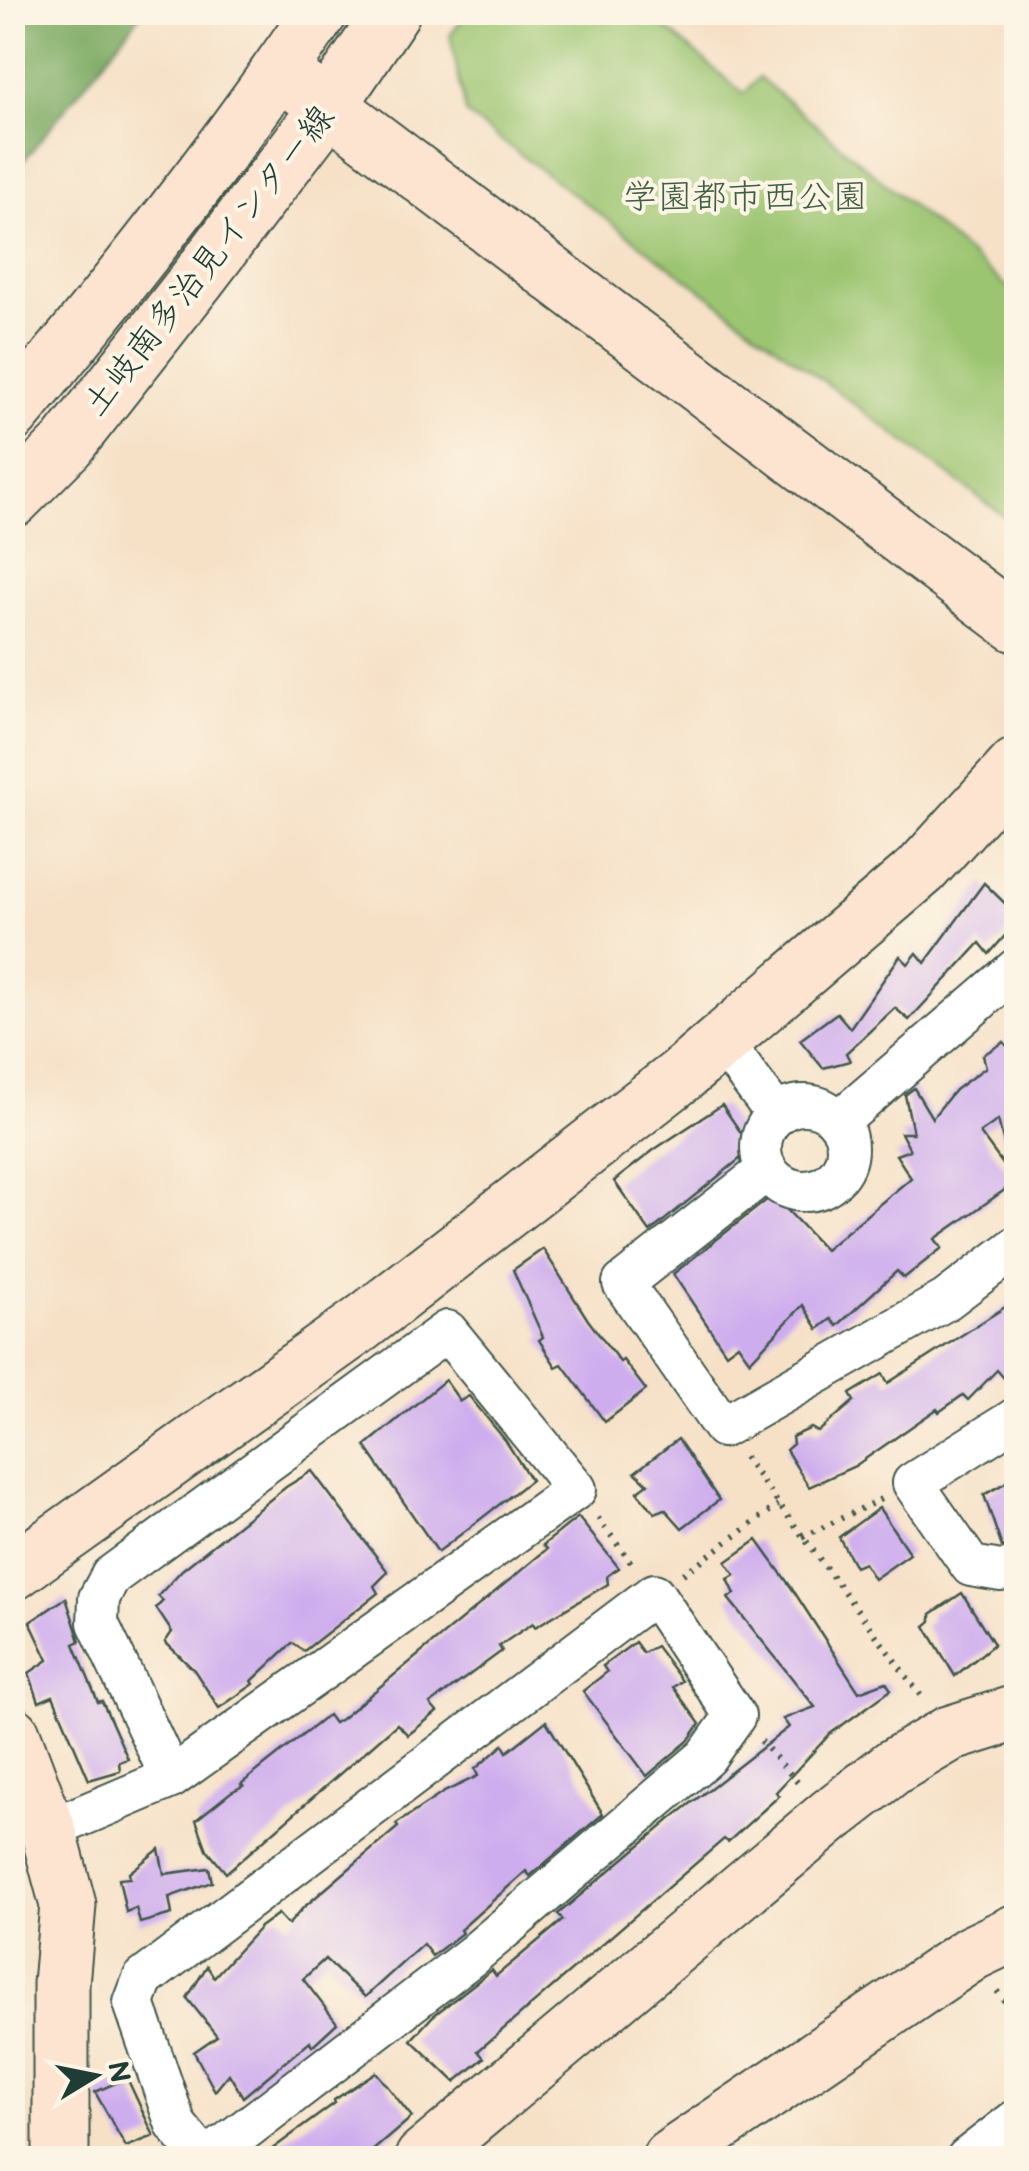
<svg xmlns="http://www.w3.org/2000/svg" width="1029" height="2171" viewBox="0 0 1029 2171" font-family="'Balsamiq Sans','Klee One',sans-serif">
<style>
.green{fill:#9cc571;stroke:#5e8152;stroke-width:2.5}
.forest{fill:#7daa63;stroke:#4e744c;stroke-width:2.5}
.building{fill:#ceadee}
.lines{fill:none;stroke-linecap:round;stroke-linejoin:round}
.street-casing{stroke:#3f564a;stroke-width:44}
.secondary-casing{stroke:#3f564a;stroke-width:59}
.path{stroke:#3f564a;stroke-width:6;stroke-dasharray:2.5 8;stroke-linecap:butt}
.street{stroke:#fff;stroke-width:40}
.secondary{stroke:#fde4d0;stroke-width:55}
.labels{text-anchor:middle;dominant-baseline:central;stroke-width:8;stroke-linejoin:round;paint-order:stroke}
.park-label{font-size:35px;fill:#3e5f43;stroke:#fcf5e5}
.street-label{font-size:35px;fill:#1f3d34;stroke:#fcf5e5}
</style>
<rect width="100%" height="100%" fill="#fcf5e5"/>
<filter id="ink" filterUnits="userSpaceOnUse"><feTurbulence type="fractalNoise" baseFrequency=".01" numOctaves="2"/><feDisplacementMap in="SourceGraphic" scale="20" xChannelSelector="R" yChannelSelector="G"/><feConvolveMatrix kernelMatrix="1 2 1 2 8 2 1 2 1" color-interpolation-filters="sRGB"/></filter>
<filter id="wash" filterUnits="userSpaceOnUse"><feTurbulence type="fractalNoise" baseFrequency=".0048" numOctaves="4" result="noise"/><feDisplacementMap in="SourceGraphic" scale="40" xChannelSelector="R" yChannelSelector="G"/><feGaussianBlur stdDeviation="2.25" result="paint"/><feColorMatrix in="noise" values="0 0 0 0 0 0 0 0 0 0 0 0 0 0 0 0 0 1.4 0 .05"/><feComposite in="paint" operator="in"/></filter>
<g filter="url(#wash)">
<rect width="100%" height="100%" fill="#f6e1c7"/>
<path class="green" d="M468,13H648L744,94L759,77L1016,294V525L466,114L450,35Z"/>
<path class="forest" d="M13,12L142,13L13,174L12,13Z"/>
<g id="blocks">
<g class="building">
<path d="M984,883L1016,914V923L989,954L980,943L909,1020L895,1008L846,1053L850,1061L823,1068L800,1040L837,1013L850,1028L900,956L908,964L917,953L925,963Z"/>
<path d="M1004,1042L1010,1050L1016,1046V1142L1004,1143L998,1120L980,1133L1016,1182L935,1239L942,1248L904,1278L897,1271L837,1326L831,1319L818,1329L803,1305L750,1361L738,1344L726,1353L673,1274L773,1195L825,1250L911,1178L896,1155L910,1150L901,1133H913L905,1095L914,1088L932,1118L955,1090L986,1067L983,1055Z"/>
<path d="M722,1105L752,1149L650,1232L614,1181L655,1149Z"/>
<path d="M543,1249L588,1320L620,1362L623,1360L646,1390L605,1422L562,1364L556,1367L539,1340L543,1337L513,1270Z"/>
<path d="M1016,1300V1392L997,1370L968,1400L963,1395L939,1412L937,1409L855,1466L809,1487L786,1450L793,1444L792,1437L811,1428L818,1432L854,1401L850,1394L883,1374L888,1383Z"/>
<path d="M445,1380L460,1401L469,1396L505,1440L531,1480L438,1552L365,1446Z"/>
<path d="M678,1439L719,1500L682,1528L665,1509L655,1513L637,1492L648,1484L635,1472Z"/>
<path d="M312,1471L388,1572L374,1586L378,1593L304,1651L292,1643L252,1681L254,1684L219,1708L194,1670L165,1642L172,1632L156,1608L163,1601L158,1596L182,1570L286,1487Z"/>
<path d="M1016,1477V1545L1002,1547L984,1495Z"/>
<path d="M879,1508L910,1554L874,1579L864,1563L855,1567L839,1537Z"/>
<path d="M578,1517L619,1568L607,1576L608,1584L535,1627L533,1623L499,1646L502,1651L430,1704L437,1712L408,1735L397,1724L226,1873L207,1850L196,1820L231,1792L243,1786L241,1784L328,1715L334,1723L341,1719L547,1549L543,1545Z"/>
<path d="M757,1540L793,1590L859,1692L886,1682L891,1690L830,1734L776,1792L779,1796L728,1842L724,1839L478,2051L484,2058L455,2082L411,2040L433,2016L492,1970L496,1976L563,1920L558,1914L672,1818L789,1727L783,1719L815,1707L728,1598L735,1594L728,1579L735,1575L726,1562Z"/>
<path d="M962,1593L994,1644L955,1676L925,1626L931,1621V1614Z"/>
<path d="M66,1598L80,1641L74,1644L98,1702L102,1701L128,1759L119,1762L120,1771L89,1780L53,1696L39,1702L29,1673L48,1660L30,1622Z"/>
<path d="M635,1642L643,1653L656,1646L682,1681L673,1687L700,1724L688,1741L647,1776L583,1691L607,1672L603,1666Z"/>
<path d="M546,1721L603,1814L530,1876L526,1871L460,1930L462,1933L458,1936L432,1956L423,1944L365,1997L325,1959L303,1979L337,2023L312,2046L310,2041L243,2097L229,2074L215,2091L194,2052L217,2036L187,1998L207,1966L214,1977L260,1927L278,1914L288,1925L303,1908L398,1827L396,1824L444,1792L478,1776L475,1769L503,1745L507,1752Z"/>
<path d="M159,1849L164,1874L209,1868L212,1882L169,1897L172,1914L140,1923L136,1908L126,1912L119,1879L130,1878L129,1873Z"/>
<path d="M376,2072L412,2117L364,2158H260L335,2103L334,2100Z"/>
<path d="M127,2078L154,2136L126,2147L95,2092Z"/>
</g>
</g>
</g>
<g filter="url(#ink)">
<use href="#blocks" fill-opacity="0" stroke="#3f564a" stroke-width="2.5"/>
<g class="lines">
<defs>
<g id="street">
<path d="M722,1042L777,1115"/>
<circle cx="804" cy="1148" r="43"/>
<path d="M838,1122L1016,969"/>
<path d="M767,1170L623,1283L723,1427L946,1300L1016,1247"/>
<path d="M1016,1418L913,1483L971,1566L1001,1571L1016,1568"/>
<path d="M48,1830L171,1778L576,1489L447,1331L111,1576L99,1598L98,1623L171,1778"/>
<path d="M203,2158L176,2125L134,2003L143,1979L654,1594L735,1716L706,1757L473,1955L208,2158"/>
<path d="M967,2158L1016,2120"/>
</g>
<g id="secondary">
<path d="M279,72L329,106L1016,624"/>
<path d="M12,414C120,284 225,152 320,12"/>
<path d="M12,500L67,445L199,277L329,106L392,12"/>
<path d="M12,1573L361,1324L683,1074L922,869L1016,766"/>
<path d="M12,1734L48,1830L68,1905L61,1984V2158"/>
<path d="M423,2158L830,1816L893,1767L949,1734L1016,1713"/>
<path d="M670,2158L972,1953L1016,1932"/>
</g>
</defs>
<use href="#street" class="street-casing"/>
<use href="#secondary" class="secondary-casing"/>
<g class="path">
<path d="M744,1457L921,1696"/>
<path d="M598,1518L632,1564"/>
<path d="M803,1537L881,1499"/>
<path d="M683,1574L778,1505"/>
<path d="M761,1741L799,1784"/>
<path d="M997,1991L1016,2016"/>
</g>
<use href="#street" class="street"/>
<use href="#secondary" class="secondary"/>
</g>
</g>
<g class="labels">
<g class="park-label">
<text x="745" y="197">学園都市西公園</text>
</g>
<g class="street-label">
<text transform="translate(209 261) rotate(-52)">土岐南多治見インター線</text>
</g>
</g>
<rect width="1029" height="2171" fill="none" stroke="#fcf5e5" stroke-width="50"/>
<g transform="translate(95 2076) rotate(80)" stroke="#fcf5e5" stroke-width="8" paint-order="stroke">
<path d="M0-8L18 38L0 25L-18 38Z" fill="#1f3d34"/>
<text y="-15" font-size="28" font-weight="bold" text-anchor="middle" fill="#1f3d34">N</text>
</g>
</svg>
